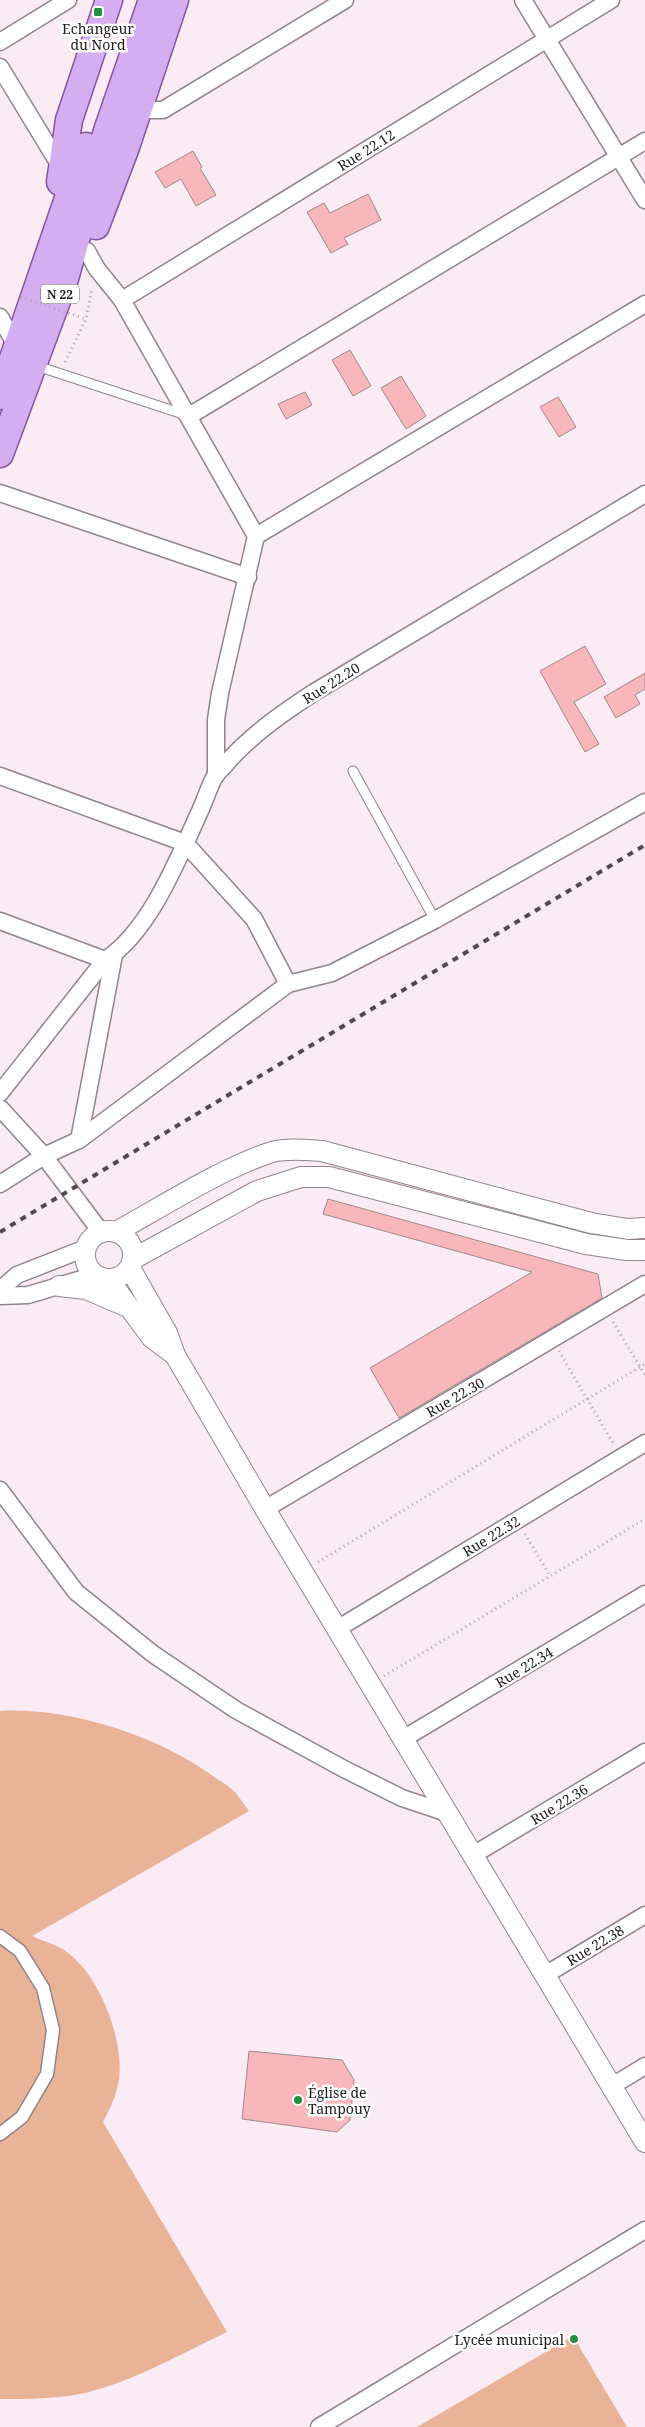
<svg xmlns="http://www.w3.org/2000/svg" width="645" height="2427" viewBox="0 0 645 2427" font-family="'Noto Serif',serif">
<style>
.green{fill:#e8b397}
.building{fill:#f8b8bb;stroke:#9c8b8b}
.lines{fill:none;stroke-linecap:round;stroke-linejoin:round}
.service-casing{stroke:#92848c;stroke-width:11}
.pedestrian-casing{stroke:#92848c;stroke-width:15}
.minor-casing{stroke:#92848c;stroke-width:19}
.tertiary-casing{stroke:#92848c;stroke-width:22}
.primary-casing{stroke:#8356a1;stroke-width:29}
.path{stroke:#afa2a9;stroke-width:3;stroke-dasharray:1 4;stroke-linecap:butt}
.service{stroke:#fff;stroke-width:9}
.pedestrian{stroke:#fff;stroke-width:12}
.minor{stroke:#fff;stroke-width:16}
.tertiary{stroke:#fff;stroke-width:20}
.primary{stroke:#d5adf1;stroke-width:26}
.rail{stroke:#52494e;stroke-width:4;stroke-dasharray:6 6;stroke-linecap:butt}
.path-bridge{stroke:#afa2a9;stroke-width:3;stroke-dasharray:1 4;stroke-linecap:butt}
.poi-dot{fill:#288d42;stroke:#fff;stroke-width:2}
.labels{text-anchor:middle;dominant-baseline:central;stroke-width:5;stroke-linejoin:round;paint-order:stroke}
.shield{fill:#fff;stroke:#635f61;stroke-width:1}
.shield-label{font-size:12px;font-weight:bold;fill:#201a1d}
.poi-label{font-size:14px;fill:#201a1d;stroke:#fff}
.street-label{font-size:14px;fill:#201a1d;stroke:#fff}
</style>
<rect width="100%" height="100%" fill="#fbebf4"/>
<g class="green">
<path d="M0,1711C68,1707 155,1735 210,1774C218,1780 228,1785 235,1792C240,1798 244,1805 249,1811L32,1936C42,1941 55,1944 64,1950C99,1973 124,2038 119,2079C117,2094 110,2109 103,2122L227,2332C180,2354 135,2381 85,2393C58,2399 28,2399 0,2399Z"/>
<path d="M573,2336L627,2427H417Z"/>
</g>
<g class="building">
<path d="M193,151L202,167L200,168L216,195L196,206L181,179L165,188L155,172Z"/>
<path d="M368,194L381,220L344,238L348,244L331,253L307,212L324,203L330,213Z"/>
<path d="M350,350L371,386L353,396L332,360Z"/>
<path d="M401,376L426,416L406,429L381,388Z"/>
<path d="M305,392L312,405L286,419L278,404Z"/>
<path d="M558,397L576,427L559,437L540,407Z"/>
<path d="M585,646L606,684L574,702L599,744L585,752L540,671Z"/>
<path d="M645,673V689L635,695L640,704L616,718L604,697Z"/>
<path d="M328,1199L598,1274L602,1298L399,1418L370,1368L532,1272L323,1214Z"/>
<path d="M249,2051L342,2060L354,2080L350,2120L337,2132L242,2119Z"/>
</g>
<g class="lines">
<defs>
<g id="service">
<path d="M34,365L186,415"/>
<path d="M353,771L435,920"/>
</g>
<path id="pedestrian" d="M0,1936L20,1951L43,1988L53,2030L47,2074L22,2117L0,2134"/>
<g id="minor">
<path d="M523,0L645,200"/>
<path d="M0,42L68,0"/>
<path d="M0,67L62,169"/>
<path d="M138,110H163L345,0"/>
<path d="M87,251L97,269L122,300L256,536L220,693L216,720V775"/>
<path d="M122,300L611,0"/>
<path d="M0,317L17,347"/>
<path d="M189,416L645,141"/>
<path d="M0,493L248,577"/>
<path d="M256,536L645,304"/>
<path d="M0,776L185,843L254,919L288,984L332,973L435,920L645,802"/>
<path d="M0,921L105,960"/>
<path d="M0,1093L105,960C150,931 178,859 200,811C205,800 209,787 215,776C219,770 226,765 230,759C255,732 283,713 313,693L645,494"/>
<path d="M0,1108L44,1156L0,1184"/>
<path d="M79,1140L288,984"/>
<path d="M101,1232L44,1156L79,1140L114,955"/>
<path d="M0,1290L17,1275L86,1248"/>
<path d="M0,1296L28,1295L95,1275"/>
<path d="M0,1490L76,1592L153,1654L236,1710L344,1769L402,1798L447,1813"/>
<path d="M265,1509L645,1284"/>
<path d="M337,1629L645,1443"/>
<path d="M403,1739L645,1594"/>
<path d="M473,1855L645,1752"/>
<path d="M545,1975L645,1915"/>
<path d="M612,2086L645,2066"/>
<path d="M319,2427L645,2230"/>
</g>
<g id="tertiary">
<circle cx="109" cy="1255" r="24"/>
<path d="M116,1232C163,1206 222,1168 272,1152C288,1148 305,1150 322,1151L591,1223L628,1229L645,1228"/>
<path d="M133,1259L257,1191L301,1177H329L586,1244L627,1250H645"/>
<path d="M130,1268L167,1333L175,1355L265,1509L645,2142"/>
<path d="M109,1280L152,1338L175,1355"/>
<path d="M59,1286L86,1289L128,1307"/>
</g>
<g id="primary">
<path d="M60,182L69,120L109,0"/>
<path d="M96,226L126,147L175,0"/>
<path d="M0,396L86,146"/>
<path d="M0,454L64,282L107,131L152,0"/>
</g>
</defs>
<use href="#service" class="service-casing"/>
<use href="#pedestrian" class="pedestrian-casing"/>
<use href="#minor" class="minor-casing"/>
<use href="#tertiary" class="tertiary-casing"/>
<use href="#primary" class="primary-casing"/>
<g class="path">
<path d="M65,362L86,319L92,289"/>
<path d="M613,1322L645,1375"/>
<path d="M559,1351L614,1445"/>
<path d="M525,1534L550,1576"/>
<path d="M318,1562L645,1364"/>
<path d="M384,1676L645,1519"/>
</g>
<use href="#service" class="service"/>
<use href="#pedestrian" class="pedestrian"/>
<use href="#minor" class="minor"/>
<use href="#tertiary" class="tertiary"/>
<use href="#primary" class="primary"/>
<path class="rail" d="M0,1232L645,845"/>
<path class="path-bridge" d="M21,297L86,319"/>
</g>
<g class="poi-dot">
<rect x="93" y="7" width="10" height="10" rx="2.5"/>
<circle cx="298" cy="2100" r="5"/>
<circle cx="574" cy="2339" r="5"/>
</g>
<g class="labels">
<rect class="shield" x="41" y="284.5" width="38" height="19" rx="4"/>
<g class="shield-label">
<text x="60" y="294">N 22</text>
</g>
<g class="poi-label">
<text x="98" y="28">Echangeur<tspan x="98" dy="16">du Nord</tspan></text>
<text x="308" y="2092" text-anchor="start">Église de<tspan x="308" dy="16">Tampouy</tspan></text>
<text x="564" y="2339" text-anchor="end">Lycée municipal</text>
</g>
<g class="street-label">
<text transform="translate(366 150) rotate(-32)">Rue 22.12</text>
<text transform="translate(331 683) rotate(-32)">Rue 22.20</text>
<text transform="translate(455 1397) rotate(-30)">Rue 22.30</text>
<text transform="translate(491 1536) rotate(-31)">Rue 22.32</text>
<text transform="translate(524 1667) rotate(-31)">Rue 22.34</text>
<text transform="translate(559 1804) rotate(-31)">Rue 22.36</text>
<text transform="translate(595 1945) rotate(-31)">Rue 22.38</text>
</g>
</g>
</svg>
